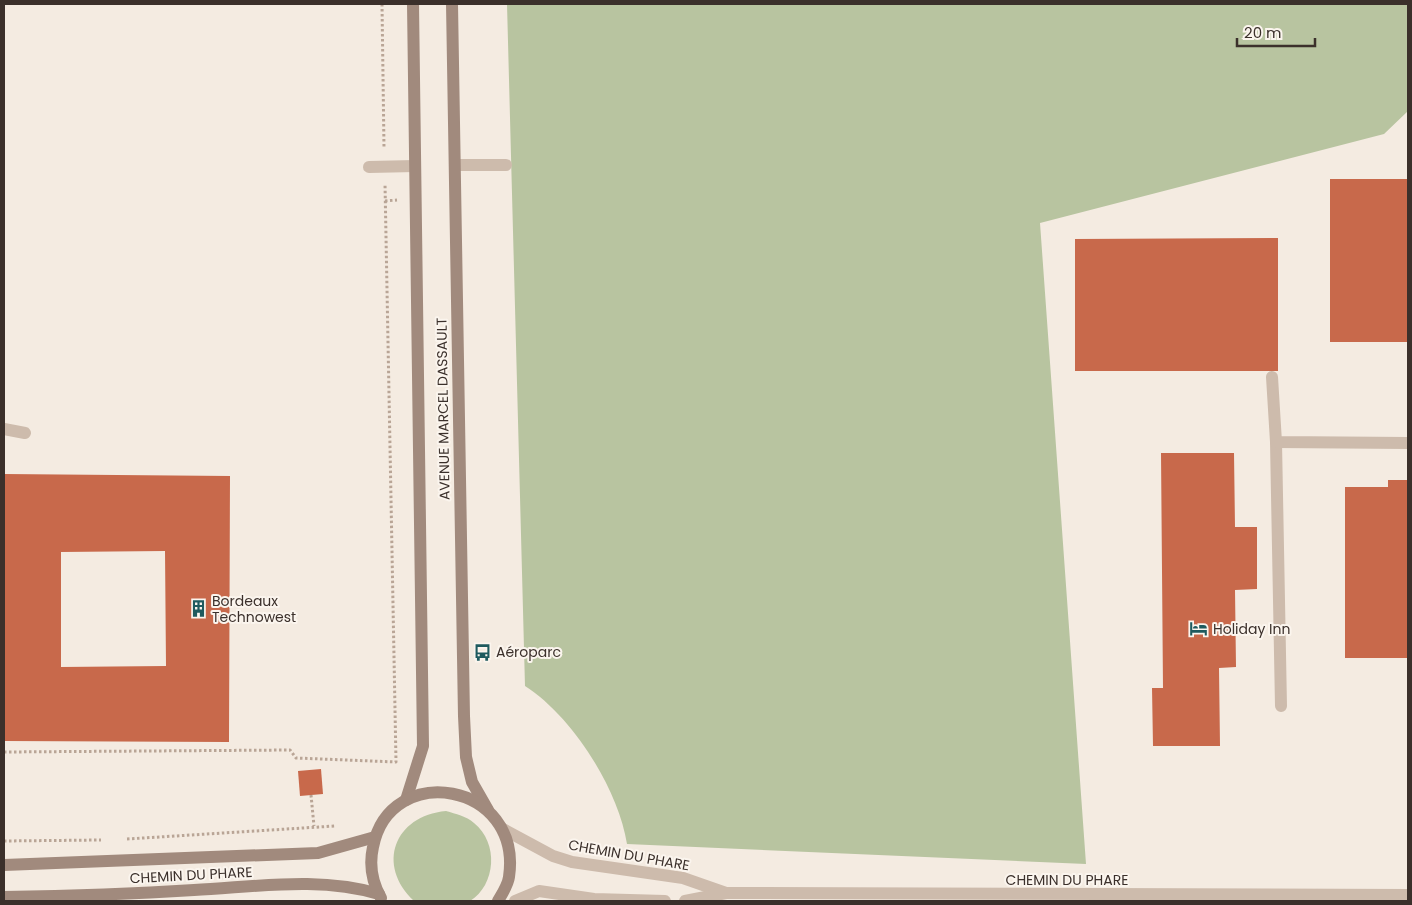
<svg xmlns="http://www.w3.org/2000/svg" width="1412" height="905" viewBox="0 0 1412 905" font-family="Poppins,sans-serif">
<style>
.green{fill:#b8c4a0}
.building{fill:#c8694b;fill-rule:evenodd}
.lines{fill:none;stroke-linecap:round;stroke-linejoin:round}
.path{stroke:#b9a596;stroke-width:3;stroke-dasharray:2.5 2.5;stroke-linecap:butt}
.service{stroke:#cdbbac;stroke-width:12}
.minor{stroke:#cdbbac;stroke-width:12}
.tertiary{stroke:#cdbbac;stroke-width:12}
.secondary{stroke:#a18a7d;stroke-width:12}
.labels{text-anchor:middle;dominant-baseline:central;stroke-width:4;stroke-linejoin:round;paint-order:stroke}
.street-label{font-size:14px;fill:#3b302b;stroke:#fbf5ee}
.poi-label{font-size:14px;fill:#3b302b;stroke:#fbf5ee;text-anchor:start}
</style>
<rect width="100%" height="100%" fill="#f4ebe1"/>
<g class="green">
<path d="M507,4H1408V111L1384,134L1040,223L1086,864L627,844C618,788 572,716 525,686Z"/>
<path d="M446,811C456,814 466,816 474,823C499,843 496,885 470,901H414C376,865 394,816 446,811Z"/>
</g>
<g class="building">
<rect x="1330" y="179" width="78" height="163"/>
<path d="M1278,238V371H1075V239Z"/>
<path d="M1161,453H1234L1235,527H1257V589L1235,590L1236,667L1219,668L1220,746H1153L1152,688H1163Z"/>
<path d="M4,474L230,476L229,742L4,741ZM165,551L166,666L61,667V552Z"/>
<path d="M1388,480H1408V658H1345V487H1388Z"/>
<path d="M321,769L323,794L300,796L298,771Z"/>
</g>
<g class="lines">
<g class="path">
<path d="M382,4L384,148"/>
<path d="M385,201L397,200"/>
<path d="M4,752L290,750L296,758L396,762L385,184"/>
<path d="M311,795L314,826"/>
<path d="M127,839L335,826"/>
<path d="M4,841L101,840"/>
</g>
<g class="service">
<path d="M455,165H506"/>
<path d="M369,167L415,166"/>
<path d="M4,429L25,433"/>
<path d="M1276,442L1281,706"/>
</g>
<path class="minor" d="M1272,377L1276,442L1408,443"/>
<g class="tertiary">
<path d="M503,829L553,856L572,862L683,878L726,893"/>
<path d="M515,901L539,891L594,899L665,901"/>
<path d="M685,901L726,893L1408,895"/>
</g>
<g class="secondary">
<path d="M452,4L464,716L466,757L472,782L488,810"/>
<path d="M406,800L423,746L413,4"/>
<path d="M4,865L318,853L375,837"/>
<path d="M4,897C67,896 130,894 194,890C256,887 319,876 379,894"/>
<path d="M381,898C372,882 369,865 373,847C390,760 523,782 509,877C508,885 502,894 498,901"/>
</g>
</g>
<defs>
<symbol id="building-bare" viewBox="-9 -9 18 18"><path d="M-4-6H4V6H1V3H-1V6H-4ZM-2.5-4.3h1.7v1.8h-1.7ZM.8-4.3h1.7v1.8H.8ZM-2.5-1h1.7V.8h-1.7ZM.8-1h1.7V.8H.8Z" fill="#1f5a5e" stroke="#fbf5ee" stroke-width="2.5" paint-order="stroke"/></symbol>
<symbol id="hotel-bare" viewBox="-9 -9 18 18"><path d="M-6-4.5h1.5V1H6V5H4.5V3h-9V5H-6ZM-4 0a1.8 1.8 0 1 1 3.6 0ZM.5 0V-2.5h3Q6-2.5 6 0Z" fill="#1f5a5e" stroke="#fbf5ee" stroke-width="2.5" paint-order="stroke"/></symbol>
<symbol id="bus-bare" viewBox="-9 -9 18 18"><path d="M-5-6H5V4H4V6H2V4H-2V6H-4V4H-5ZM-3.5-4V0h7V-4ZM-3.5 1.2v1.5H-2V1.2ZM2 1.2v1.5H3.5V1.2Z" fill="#1f5a5e" stroke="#fbf5ee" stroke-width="2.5" paint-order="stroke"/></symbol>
</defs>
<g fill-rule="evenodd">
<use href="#building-bare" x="186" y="596" width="25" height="25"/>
<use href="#hotel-bare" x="1186" y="616" width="25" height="25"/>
<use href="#bus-bare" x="470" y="640" width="25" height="25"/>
</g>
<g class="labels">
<g class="street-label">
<text transform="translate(443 409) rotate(-91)">AVENUE MARCEL DASSAULT</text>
<text transform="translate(629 855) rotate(10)">CHEMIN DU PHARE</text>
<text transform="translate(191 875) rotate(-3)">CHEMIN DU PHARE</text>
<text x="1067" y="880">CHEMIN DU PHARE</text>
</g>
<g class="poi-label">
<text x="212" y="601">Bordeaux<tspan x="212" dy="16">Technowest</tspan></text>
<text x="1213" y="629">Holiday Inn</text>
<text x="496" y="652">Aéroparc</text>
</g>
</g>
<rect width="1412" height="905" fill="none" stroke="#3b302b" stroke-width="10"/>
<path d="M1237 38v8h78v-8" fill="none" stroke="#3b302b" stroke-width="2.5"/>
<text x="1244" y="38" font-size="15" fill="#3b302b" stroke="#fbf5ee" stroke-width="4" paint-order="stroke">20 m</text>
</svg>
